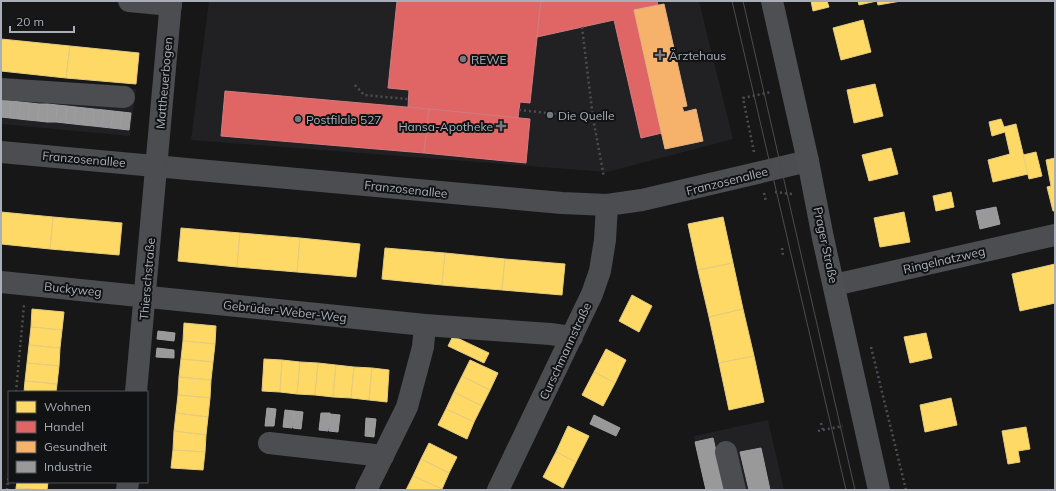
<svg xmlns="http://www.w3.org/2000/svg" width="1056" height="491" viewBox="0 0 1056 491" font-family="Mulish,sans-serif">
<style>
.built{fill:#212123}
.homes{fill:#ffd966;stroke:#e5cc7f}
.shops{fill:#e06666;stroke:#d07c7f}
.health{fill:#f6b26b;stroke:#dfb182}
.industry{fill:#999;stroke:#9e9fa2}
.lines{fill:none;stroke-linecap:round;stroke-linejoin:round}
.path{stroke:#4d4e52;stroke-width:2.5;stroke-dasharray:2 3;stroke-linecap:butt}
.minor{stroke:#4b4d50;stroke-width:22}
.major{stroke:#4d4f52;stroke-width:22}
.tram{stroke:#4c4d4f;stroke-width:1}
.poi-dot{fill:#767980;stroke:#111213;stroke-width:1.5}
.labels{text-anchor:middle;dominant-baseline:central;stroke-width:4;stroke-linejoin:round;paint-order:stroke}
.poi-label{font-size:12px;fill:#a9aeb8;stroke:#111213;text-anchor:start}
.street-label{font-size:12px;fill:#a9aeb8;stroke:#111213}
</style>
<rect width="100%" height="100%" fill="#171717"/>
<g class="built">
<path d="M209,1H699L733,139L607,172L191,140Z"/>
<path d="M1,79L136,89L130,136L1,124Z"/>
<path d="M768,420L784,490H706L694,436Z"/>
</g>
<g class="homes">
<path d="M811,1H827L829,7L813,11Z"/>
<path d="M858,1H901L878,5L877,1L859,5Z"/>
<path d="M863,20L871,52L841,60L833,28Z"/>
<path d="M1,39L70,46L66,78L1,71Z"/>
<path d="M70,46L139,53L136,84L66,78Z"/>
<path d="M875,84L883,116L854,123L847,90Z"/>
<path d="M1001,119L1004,127L1016,124L1028,174L993,182L988,160L1010,154L1005,132L992,136L989,122Z"/>
<path d="M891,148L898,174L869,181L862,155Z"/>
<path d="M1036,152L1042,176L1029,179L1023,155Z"/>
<path d="M1055,158V211H1053L1047,187L1051,186L1046,160Z"/>
<path d="M951,192L954,207L936,211L933,196Z"/>
<path d="M1,212L53,217L50,249L1,244Z"/>
<path d="M904,212L910,242L880,247L874,218Z"/>
<path d="M53,217L122,223L119,255L50,249Z"/>
<path d="M723,217L733,263L698,270L688,224Z"/>
<path d="M181,228L240,233L237,267L178,261Z"/>
<path d="M240,233L300,238L297,272L237,267Z"/>
<path d="M300,238L360,244L356,277L297,272Z"/>
<path d="M385,248L445,253L442,285L382,279Z"/>
<path d="M445,253L505,259L502,290L442,285Z"/>
<path d="M505,259L565,264L562,295L502,290Z"/>
<path d="M733,263L743,309L709,317L698,270Z"/>
<path d="M1055,264V303L1020,311L1012,274Z"/>
<path d="M632,295L652,306L639,332L619,321Z"/>
<path d="M32,309L64,312L62,330L31,327Z"/>
<path d="M743,309L754,356L719,363L709,317Z"/>
<path d="M184,323L216,326L215,344L183,341Z"/>
<path d="M31,327L62,330L60,348L29,345Z"/>
<path d="M926,333L932,358L910,363L904,337Z"/>
<path d="M453,336L489,353L484,363L448,346Z"/>
<path d="M183,341L215,344L213,362L181,359Z"/>
<path d="M29,345L60,348L59,366L27,363Z"/>
<path d="M606,349L626,360L615,383L594,372Z"/>
<path d="M754,356L764,402L729,410L719,363Z"/>
<path d="M181,359L213,362L211,380L179,377Z"/>
<path d="M264,359L282,360L280,392L262,391Z"/>
<path d="M282,360L300,362L297,394L280,392Z"/>
<path d="M470,360L498,373L490,390L462,376Z"/>
<path d="M300,362L318,363L315,395L297,394Z"/>
<path d="M27,363L59,366L57,384L25,381Z"/>
<path d="M318,363L336,365L333,397L315,395Z"/>
<path d="M336,365L354,367L351,398L333,397Z"/>
<path d="M354,367L372,368L369,400L351,398Z"/>
<path d="M372,368L389,370L387,402L369,400Z"/>
<path d="M594,372L615,383L603,406L582,395Z"/>
<path d="M462,376L490,390L482,406L454,392Z"/>
<path d="M179,377L211,380L210,398L178,395Z"/>
<path d="M25,381L57,384L56,392H24Z"/>
<path d="M454,392L482,406L474,422L446,409Z"/>
<path d="M178,395L210,398L208,417L176,413Z"/>
<path d="M951,398L957,425L925,432L920,405Z"/>
<path d="M446,409L474,422L467,439L438,425Z"/>
<path d="M176,413L208,417L206,435L174,431Z"/>
<path d="M568,426L589,436L576,462L556,452Z"/>
<path d="M1026,427L1030,449L1018,451L1020,462L1008,464L1002,431Z"/>
<path d="M174,431L206,435L205,452L173,450Z"/>
<path d="M429,443L457,457L449,473L421,459Z"/>
<path d="M173,450L205,452L203,470L171,468Z"/>
<path d="M556,452L576,462L563,488L543,477Z"/>
<path d="M421,459L449,473L442,489L413,476Z"/>
<path d="M413,476L442,489L441,490H406Z"/>
<path d="M17,482H48L47,490L16,488Z"/>
<path d="M16,488L35,490H16Z"/>
</g>
<g class="shops">
<path d="M397,1H541L530,103L520,102L518,118L408,107L409,90L388,88Z"/>
<path d="M541,1H657L658,5L634,10L662,133L641,138L614,20L537,37Z"/>
<path d="M225,91L429,109L424,153L221,136Z"/>
<path d="M429,109L530,119L526,163L424,153Z"/>
</g>
<path class="health" d="M664,4L687,106L682,107L684,112L696,109L703,141L665,149L634,10Z"/>
<g class="industry">
<path d="M2,100L11,101L10,118L1,117Z"/>
<path d="M11,101L21,102L19,119L10,118Z"/>
<path d="M21,102L30,103L28,120L19,119Z"/>
<path d="M30,103L39,104L38,121L28,120Z"/>
<path d="M39,104H48L47,122L38,121Z"/>
<path d="M48,104L57,105L56,122H47Z"/>
<path d="M57,105L67,106L65,123L56,122Z"/>
<path d="M67,106L76,107L74,124L65,123Z"/>
<path d="M76,107L85,108L83,125L74,124Z"/>
<path d="M85,108L94,109L93,126L83,125Z"/>
<path d="M94,109L104,110L102,127L93,126Z"/>
<path d="M104,110L113,111L111,128L102,127Z"/>
<path d="M113,111L122,112L120,129L111,128Z"/>
<path d="M122,112L131,113L129,130L120,129Z"/>
<path d="M996,207L1000,224L980,229L976,211Z"/>
<path d="M158,331L175,333L174,341L157,339Z"/>
<path d="M157,348L174,350V358L156,357Z"/>
<path d="M267,408L276,409L274,426H265Z"/>
<path d="M285,410L294,411L292,428L283,427Z"/>
<path d="M294,411L303,412L301,429L293,428Z"/>
<path d="M321,413H330L328,431L319,430Z"/>
<path d="M330,414L340,415L338,432L329,431Z"/>
<path d="M594,415L620,428L616,436L590,424Z"/>
<path d="M366,418L376,419L374,437L365,436Z"/>
<path d="M713,438L725,490H706L695,442Z"/>
<path d="M761,448L770,490H749L740,452Z"/>
</g>
<g class="lines">
<g class="path">
<path d="M582,27L593,118"/>
<path d="M355,85L364,95L408,99"/>
<path d="M519,110L593,118L604,177"/>
<path d="M754,152L743,98L771,92"/>
<path d="M775,192L792,194"/>
<path d="M764,193L766,202"/>
<path d="M782,248L783,256"/>
<path d="M871,347L906,490"/>
<path d="M16,392L24,305"/>
<path d="M821,423L823,430"/>
<path d="M818,431L843,426"/>
<path d="M7,490L9,472"/>
</g>
<g class="minor">
<path d="M129,1L171,5"/>
<path d="M1,89L124,97"/>
<path d="M1,152L562,203L607,205L642,200L808,161"/>
<path d="M1,282L425,325L550,334L572,337"/>
<path d="M834,285L1055,235"/>
<path d="M136,392L171,1"/>
<path d="M269,443L383,456"/>
<path d="M726,452L735,490"/>
<path d="M127,490L128,482"/>
<path d="M366,490L407,407L423,347L425,325"/>
<path d="M498,490L592,294L600,271L605,240L607,205"/>
</g>
<path class="major" d="M772,1L808,161L823,238L879,490"/>
<g class="tram">
<path d="M732,1L846,490"/>
<path d="M743,1L855,490"/>
</g>
</g>
<g class="poi-dot">
<path d="M658 49h4v4h4v4h-4v4h-4v-4h-4v-4h4z"/>
<circle cx="463" cy="59" r="4"/>
<circle cx="550" cy="115" r="4"/>
<circle cx="298" cy="119" r="4"/>
<path d="M499 120h4v4h4v4h-4v4h-4v-4h-4v-4h4z"/>
</g>
<g class="labels">
<g class="poi-label">
<text x="669" y="55">Ärztehaus</text>
<text x="471" y="59">REWE</text>
<text x="558" y="115">Die Quelle</text>
<text x="306" y="119">Postfilale 527</text>
<text x="493" y="126" text-anchor="end">Hansa-Apotheke</text>
</g>
<g class="street-label">
<text transform="translate(164 83) rotate(-85)">Mattheuerbogen</text>
<text transform="translate(84 159) rotate(5)">Franzosenallee</text>
<text transform="translate(727 181) rotate(-14)">Franzosenallee</text>
<text transform="translate(406 189) rotate(6)">Franzosenallee</text>
<text transform="translate(826 245) rotate(78)">Prager Straße</text>
<text transform="translate(944 260) rotate(-13)">Ringelnatzweg</text>
<text transform="translate(147 279) rotate(-85)">Thierschstraße</text>
<text transform="translate(73 289) rotate(6)">Buckyweg</text>
<text transform="translate(285 311) rotate(6)">Gebrüder-Weber-Weg</text>
<text transform="translate(565 351) rotate(-65)">Curschmannstraße</text>
</g>
</g>
<rect width="1056" height="491" fill="none" stroke="#a9aeb8" stroke-width="4"/>
<rect x="8" y="391" width="140" height="92" fill="#111213" stroke="#4e5055"/>
<rect x="16" y="401" width="20" height="12" fill="#ffd966" stroke="#4e5055"/>
<text x="44" y="411" font-size="12" fill="#a9aeb8">Wohnen</text>
<rect x="16" y="421" width="20" height="12" fill="#e06666" stroke="#4e5055"/>
<text x="44" y="431" font-size="12" fill="#a9aeb8">Handel</text>
<rect x="16" y="441" width="20" height="12" fill="#f6b26b" stroke="#4e5055"/>
<text x="44" y="451" font-size="12" fill="#a9aeb8">Gesundheit</text>
<rect x="16" y="461" width="20" height="12" fill="#999999" stroke="#4e5055"/>
<text x="44" y="471" font-size="12" fill="#a9aeb8">Industrie</text>
<path d="M10 26v6h64v-6" fill="none" stroke="#a9aeb8" stroke-width="2"/>
<text x="16" y="26" font-size="12" fill="#a9aeb8" stroke="#111213" stroke-width="3" paint-order="stroke">20 m</text>
</svg>
